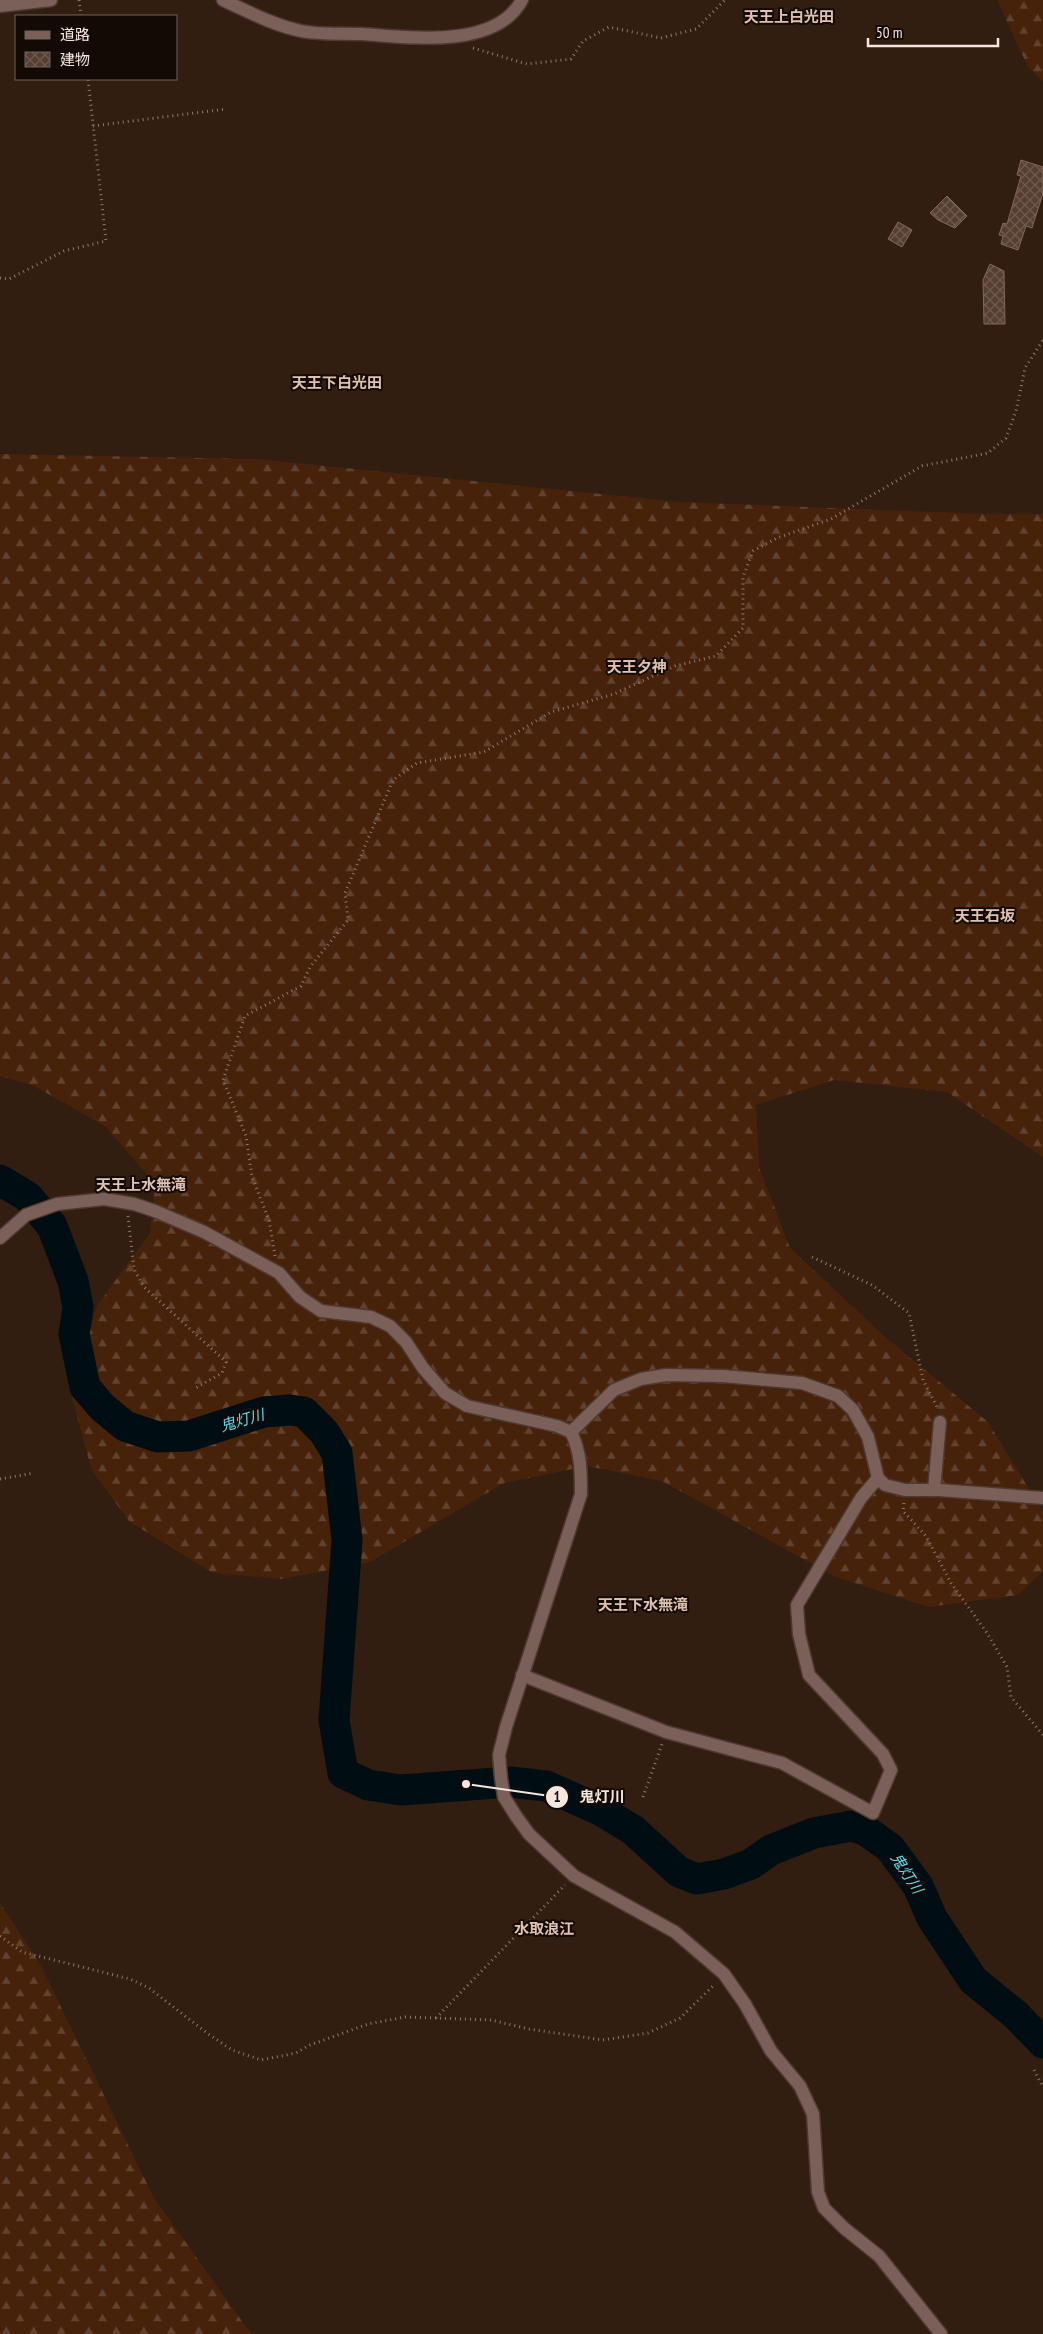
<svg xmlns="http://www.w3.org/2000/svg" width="1043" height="2334" viewBox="0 0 1043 2334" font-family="'PT Sans Narrow','Noto Sans JP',sans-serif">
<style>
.forest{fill:url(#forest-firs)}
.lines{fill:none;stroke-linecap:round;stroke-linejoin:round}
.river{stroke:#000e13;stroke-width:31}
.building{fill:url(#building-cross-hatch);stroke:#81685a}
.minor-casing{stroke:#4d392e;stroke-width:15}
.path{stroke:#8c796f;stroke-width:3;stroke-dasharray:1 4;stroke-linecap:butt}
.minor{stroke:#7b5f59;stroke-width:12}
.labels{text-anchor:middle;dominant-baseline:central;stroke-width:4;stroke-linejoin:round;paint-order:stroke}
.neighbourhood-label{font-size:15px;font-weight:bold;fill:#dec1b1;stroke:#130a05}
.water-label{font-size:15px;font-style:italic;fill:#60dbf5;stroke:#130a05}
.leader{fill:none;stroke:#f6e7de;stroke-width:2}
.callout-dot{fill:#f6e7de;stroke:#130a05;stroke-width:2}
.mark-label{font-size:15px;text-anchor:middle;font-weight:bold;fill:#111}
.callout-label{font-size:15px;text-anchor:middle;font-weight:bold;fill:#f6e7de;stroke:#130a05;stroke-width:4;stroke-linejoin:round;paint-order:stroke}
</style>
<defs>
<pattern id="forest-firs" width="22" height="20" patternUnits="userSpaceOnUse" patternTransform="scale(1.25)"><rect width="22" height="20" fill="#46220b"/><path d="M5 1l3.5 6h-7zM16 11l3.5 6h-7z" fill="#61422e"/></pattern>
<pattern id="building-cross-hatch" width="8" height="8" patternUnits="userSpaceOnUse" patternTransform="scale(1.25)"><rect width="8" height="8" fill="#563f31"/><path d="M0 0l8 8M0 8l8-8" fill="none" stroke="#6f5b4e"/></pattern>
</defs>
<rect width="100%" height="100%" fill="#321d11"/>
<g class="forest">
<path d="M997,0H1043V81L1028,67Z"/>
<path d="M0,454L257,459L680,502L986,514H1043V1157L947,1092L834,1080L756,1105L759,1167L790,1248L884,1336L988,1422L1043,1512V1571L1018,1595L929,1607L836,1577L662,1481L587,1466L504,1483L370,1562L282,1579L213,1573L130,1522L92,1471L72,1398L97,1306L150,1233L155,1184L105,1126L34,1086L0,1076Z"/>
<path d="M0,1903L40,1964L154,2198L251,2334H0Z"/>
</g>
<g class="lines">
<path class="river" d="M0,1180L28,1197L52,1226L73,1281L78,1307L74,1334L85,1387L102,1407L125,1426L158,1437L189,1436L264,1412L290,1410L304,1412L324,1432L337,1453L347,1540L334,1720L343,1773L368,1785L401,1790L510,1782L546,1786L600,1810L633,1830L679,1872L697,1879L724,1874L751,1864L771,1850L814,1833L851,1826L865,1830L890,1848L918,1886L932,1918L973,1980L1016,2015L1043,2043"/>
</g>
<g class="building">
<path d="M1021,160L1043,167V193L1032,228L1026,226L1018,250L1001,244L1003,236L999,235L1003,223L1007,224L1021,176L1017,175Z"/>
<path d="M947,196L967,216L955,228L938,220L930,213Z"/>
<path d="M898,222L912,230L902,247L888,239Z"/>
<path d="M990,264L1004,271L1005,324H984L983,280Z"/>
</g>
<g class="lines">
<defs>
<g id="minor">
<path d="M223,0C249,12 273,25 301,31C320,35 342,33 362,34C409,37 495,50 522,0"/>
<path d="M0,6L51,0"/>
<path d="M0,1238L26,1215L57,1204L104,1199L134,1204L155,1211L204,1232L279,1273L300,1297L321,1311L371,1317L390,1326L406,1342L423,1368L445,1393L467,1406L557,1426L571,1432C581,1452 581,1472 581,1494L506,1727L499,1755L501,1778L504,1797L516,1816L529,1834L574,1876L675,1932L724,1974L745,2004L771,2051L800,2086L813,2114L818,2192L824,2208L844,2228L879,2256L941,2334"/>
<path d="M571,1432L614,1390L641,1379L666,1375L723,1376L802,1383L838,1396L853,1410L868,1437L878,1478L885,1485L905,1490H939L1043,1498"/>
<path d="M934,1490L940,1422"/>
<path d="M522,1675L666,1732L782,1763L873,1813L891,1770L883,1754L809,1675L799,1634L797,1605L861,1498L878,1478"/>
</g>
</defs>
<use href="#minor" class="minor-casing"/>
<g class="path">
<path d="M79,0L81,16"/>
<path d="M473,48L527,64L571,59L583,41L609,27L661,38L696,29L725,0"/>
<path d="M93,126L226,109"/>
<path d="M0,278L9,279L64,251L106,241L88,79"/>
<path d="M128,1216L134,1269L144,1287L226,1362L222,1373L194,1389"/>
<path d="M275,1256L269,1220L252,1177L246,1136L223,1080L245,1016L301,986L310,967L348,920L345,893L393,780L417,763L484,752L551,712L614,694L675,666L716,656L743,628V577L753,551L777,538L831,519L922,466L988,453L1006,438L1016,411L1025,368L1043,340"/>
<path d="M812,1257L872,1285L909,1313L923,1380L938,1409"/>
<path d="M0,1479L34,1473"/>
<path d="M904,1503L903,1511L926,1536L951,1583L987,1633L1007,1667L1011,1697L1043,1735"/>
<path d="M643,1797L662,1744"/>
<path d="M0,1936L22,1952L130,1979L149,1988L207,2033L232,2050L261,2060L296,2053L310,2045L368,2024L405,2017L491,2020L529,2029L603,2040L648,2033L680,2018L715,1984"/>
<path d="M436,2018L565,1885"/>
<path d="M1034,2070L1043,2087"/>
</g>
<use href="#minor" class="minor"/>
</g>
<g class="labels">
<g class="neighbourhood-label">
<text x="789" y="16">天王上白光田</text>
<text x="337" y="382">天王下白光田</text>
<text x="637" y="666">天王夕神</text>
<text x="985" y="915">天王石坂</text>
<text x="141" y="1184">天王上水無滝</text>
<text x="643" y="1604">天王下水無滝</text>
<text x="544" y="1928">水取浪江</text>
</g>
<g class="water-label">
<text transform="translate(242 1420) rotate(-16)">鬼灯川</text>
<text transform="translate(907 1873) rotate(57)">鬼灯川</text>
</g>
</g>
<path class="leader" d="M466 1784L557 1797"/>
<g class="callout-dot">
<circle cx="466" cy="1784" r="5"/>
<circle cx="557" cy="1797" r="12"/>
</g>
<g class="mark-label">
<text x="557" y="1802">1</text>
</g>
<g class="callout-label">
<text x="602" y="1802">鬼灯川</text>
</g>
<rect x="15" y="15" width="162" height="65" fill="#130a05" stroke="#6e625c"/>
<rect x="25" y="31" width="25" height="8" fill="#7b5f59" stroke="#6e625c"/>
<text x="60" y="40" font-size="15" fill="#f6e7de">道路</text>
<rect x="25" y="52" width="25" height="15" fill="url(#building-cross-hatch)" stroke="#6e625c"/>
<text x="60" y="65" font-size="15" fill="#f6e7de">建物</text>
<path d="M868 38v8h130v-8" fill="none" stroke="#f6e7de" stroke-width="2.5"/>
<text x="876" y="38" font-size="15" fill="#f6e7de" stroke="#130a05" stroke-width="4" paint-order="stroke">50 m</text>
</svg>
